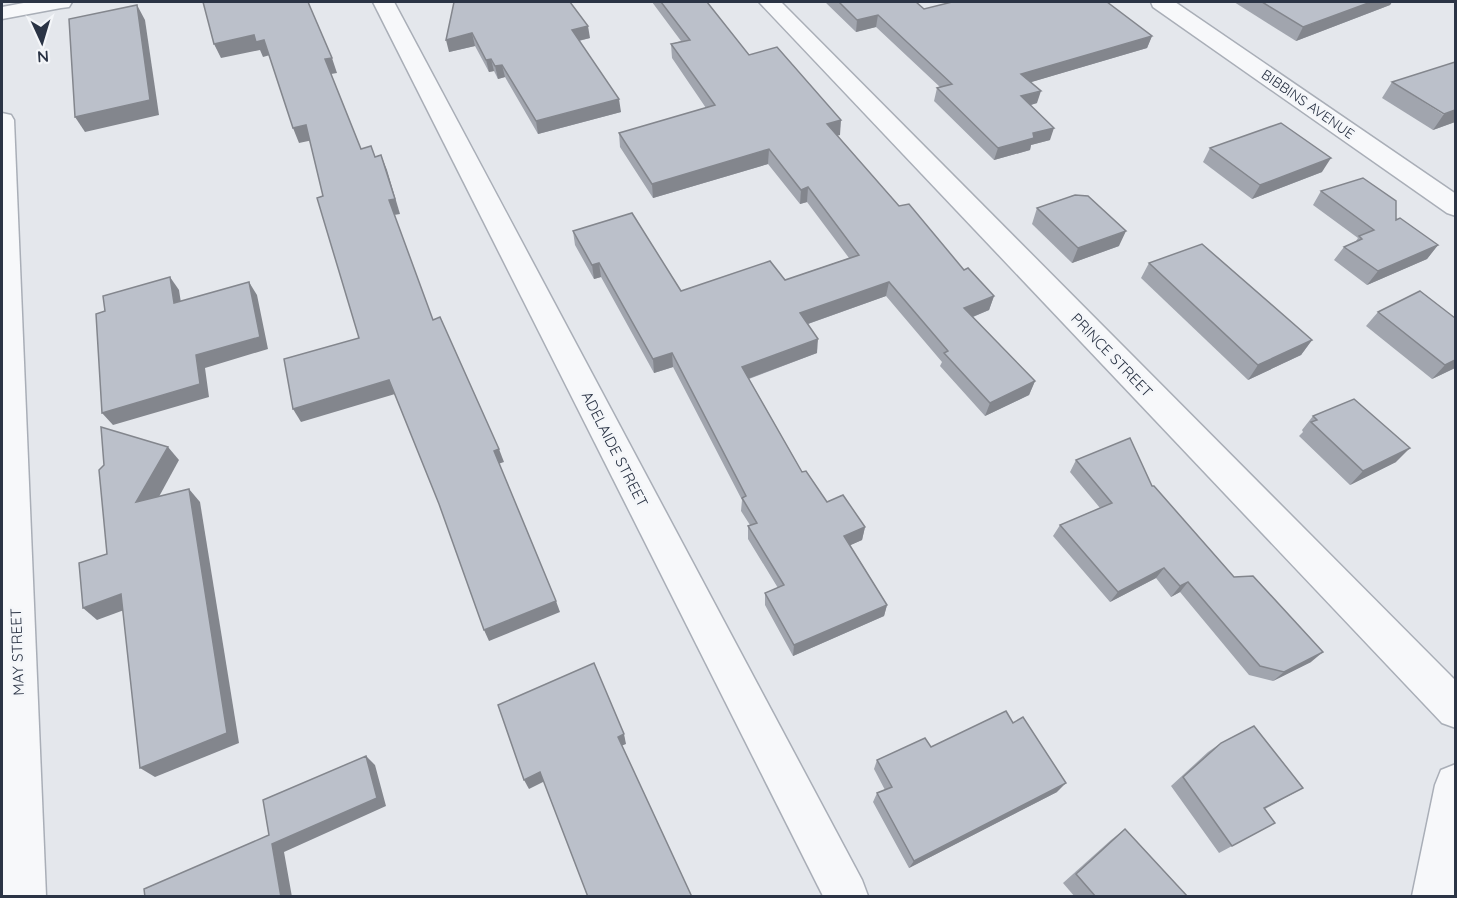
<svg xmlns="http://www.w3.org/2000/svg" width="1457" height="898" viewBox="0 0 1457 898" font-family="Quicksand,sans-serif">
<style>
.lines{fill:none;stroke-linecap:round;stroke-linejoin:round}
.minor-casing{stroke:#a9aeb7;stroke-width:3}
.tertiary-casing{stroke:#a9aeb7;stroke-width:3}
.minor{fill:#f7f8fa;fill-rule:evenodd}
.tertiary{fill:#f7f8fa;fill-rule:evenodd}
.wall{fill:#a1a5ae}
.shaded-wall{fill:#83868d}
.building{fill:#bbc0ca;stroke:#83868d;stroke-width:1.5}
.labels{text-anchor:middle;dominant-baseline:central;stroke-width:5;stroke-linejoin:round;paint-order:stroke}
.far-street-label{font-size:14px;fill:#2b3445;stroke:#f4f6f9}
.street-label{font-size:15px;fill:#2b3445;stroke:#f4f6f9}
</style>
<rect width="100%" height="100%" fill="#e4e7ec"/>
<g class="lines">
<defs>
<g id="minor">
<path d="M373,2H394L862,880L868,896H823Z"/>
<path d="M759,2H781L1456,681V728L1442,723Z"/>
<path d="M1151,2H1175L1456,194V216L1447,213L1153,7Z"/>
<path d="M2,113L11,115L14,120L46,896H2Z"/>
<path d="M1456,764V896H1412L1435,785L1441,770Z"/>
</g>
<path id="tertiary" d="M29,2H72L69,7L61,8L2,19V7Z"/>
</defs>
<use href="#minor" class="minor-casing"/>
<use href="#tertiary" class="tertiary-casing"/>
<use href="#minor" class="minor"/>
<use href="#tertiary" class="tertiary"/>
</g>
<g class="wall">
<path d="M454,2L590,38L579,41L621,112L538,134L505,77L498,79L494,71L489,72L475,46L449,52Z"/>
<path d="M652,2H707L749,55L840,135H837L899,206L964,270L994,296L989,310L973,317L1035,381L1029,395L985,416L940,366L942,362L886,296L808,324L817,353L749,379L802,472L827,502L865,527L862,540L850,545L887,605L884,616L793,656L765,605V593L778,588L748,539V526L750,525L741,511L742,500L673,367L654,373L601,277L594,279L575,245L573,231L681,291L785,280L849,258L807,202L800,204L768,164L653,198L620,147L619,133L706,108L672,58L671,44L681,41Z"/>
<path d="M825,2H916L924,9L1152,36L1147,48L1031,82L1037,103L1030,105L1050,140L1031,145L1030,150L994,160L934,101L937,88L940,87L876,27L856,32Z"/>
<path d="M1234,2H1392L1390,5L1296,41Z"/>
<path d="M1392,82L1455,122L1433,130L1382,98Z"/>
<path d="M1210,148L1322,172L1252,199L1203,162Z"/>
<path d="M1321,191L1396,220L1438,245L1427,259L1367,285L1334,260L1344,247L1356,241L1358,238L1313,205Z"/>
<path d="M1037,208L1119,246L1072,263L1032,224Z"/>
<path d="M1149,263L1312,340L1301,355L1248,380L1141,278Z"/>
<path d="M1378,312L1455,318V368L1432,379L1366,326Z"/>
<path d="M1313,416L1396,462L1350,485L1299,436L1303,432L1302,430Z"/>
<path d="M1076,460L1152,486L1311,662L1273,681L1249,675L1180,592L1171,597L1156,578L1110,602L1053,536L1060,525L1100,508L1070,472Z"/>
<path d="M1221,743L1303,788L1265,809L1275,823L1219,853L1171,786L1208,752Z"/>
<path d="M877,760L1057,792L909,868L873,802L877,793L885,790L874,769Z"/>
<path d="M1125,829L1188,897H1075L1063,883L1111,840Z"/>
</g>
<g class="shaded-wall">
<path d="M1371,2H1392L1390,5L1296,41L1303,27Z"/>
<path d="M137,5L145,20L159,115L85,132L75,117Z"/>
<path d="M878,15L876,27L856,32L857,20Z"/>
<path d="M588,26L590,38L573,42L572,30Z"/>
<path d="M472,33L475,46L449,52L446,40Z"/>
<path d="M254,35L264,40L270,55L263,57L260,50L221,58L214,44Z"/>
<path d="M1152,36L1147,48L1018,86L1021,74Z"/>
<path d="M332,58L337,73L331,74L325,59Z"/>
<path d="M491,59L494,71L489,72L486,60Z"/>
<path d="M502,65L505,77L498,79L495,66Z"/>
<path d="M1041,91L1037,103L1018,109L1021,96Z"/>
<path d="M619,99L621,112L538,134L536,121Z"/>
<path d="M1455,110V122L1433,130L1444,114Z"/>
<path d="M841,120L840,135L826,139L827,124Z"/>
<path d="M306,125L313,140L299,143L293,128Z"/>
<path d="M1054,128L1050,140L1031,145L1030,150L994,160L998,148L1033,133Z"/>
<path d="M769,149L768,164L653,198L652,184Z"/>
<path d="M381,155L387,170L400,214L394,215L389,200Z"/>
<path d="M1331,158L1322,172L1252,199L1260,185Z"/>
<path d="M808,187L807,202L800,204L801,190Z"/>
<path d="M1126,231L1119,246L1072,263L1078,248Z"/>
<path d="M1438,245L1427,259L1367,285L1378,271Z"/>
<path d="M599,263L601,277L594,279L592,265Z"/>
<path d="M170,277L179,290L183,316L174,303Z"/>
<path d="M249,282L257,295L268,349L205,368L209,397L113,425L102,413Z"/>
<path d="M889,282L886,296L799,327L800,313Z"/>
<path d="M994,296L989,310L960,322L964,308Z"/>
<path d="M818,339L817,353L742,381V367Z"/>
<path d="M1312,340L1301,355L1248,380L1258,365Z"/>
<path d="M672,353L673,367L654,373L653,359Z"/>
<path d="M1455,360V368L1432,379L1445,365Z"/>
<path d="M389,380L395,394L301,422L293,409Z"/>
<path d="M1035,381L1029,395L985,416L990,403Z"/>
<path d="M168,447L179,460L149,515L136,502Z"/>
<path d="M1410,448L1396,462L1350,485L1363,471Z"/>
<path d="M499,449L504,462L498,464L494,451Z"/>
<path d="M189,489L200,502L239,743L155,777L140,768Z"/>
<path d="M865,527L862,540L842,549L844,536Z"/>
<path d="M1164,568L1156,578L1110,602L1118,592Z"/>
<path d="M1188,582L1180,592L1171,597L1180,586Z"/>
<path d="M121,594L135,606L97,620L83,608Z"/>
<path d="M556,601L560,612L489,641L484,630Z"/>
<path d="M887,605L884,616L793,656L794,645Z"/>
<path d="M1323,652L1311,662L1273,681L1284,672Z"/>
<path d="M624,734L626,744L621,746L618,737Z"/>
<path d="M366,756L375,765L386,806L284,852L292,897H281L272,844Z"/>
<path d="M540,772L545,781L529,789L524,780Z"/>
<path d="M1066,783L1057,792L909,868L914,861Z"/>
</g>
<g class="building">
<path d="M203,2H308L332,58L325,59L361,149L371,146L375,157L381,155L395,199L389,200L433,320L440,317L499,449L494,451L556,601L484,630L439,504L389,380L293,409L284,359L359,338L317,198L323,196L306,125L293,128L264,40L256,42L254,35L214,44Z"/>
<path d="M454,2H570L588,26L572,30L619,99L536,121L502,65L495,66L491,59L486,60L472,33L446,40Z"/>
<path d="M661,2H707L749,55L777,47L841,120L827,124L899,206L909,204L964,270L968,268L994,296L964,308L1035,381L990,403L944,353L948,351L889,282L800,313L818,339L742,367L802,472L806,471L827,502L843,495L865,527L844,536L887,605L794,645L765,593L784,585L748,526L757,523L742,498L746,496L672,353L653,359L599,263L592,265L573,231L632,213L681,291L770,261L785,280L859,255L808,187L801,190L769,149L652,184L619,133L715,105L671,44L690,40Z"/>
<path d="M839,2H916L924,9L952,2H1107L1152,36L1021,74L1041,91L1021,96L1054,128L1033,133L1034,138L998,148L937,88L952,84L878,15L857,20Z"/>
<path d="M1262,2H1371L1303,27Z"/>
<path d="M137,5L150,100L75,117L69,19Z"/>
<path d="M1455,62V110L1444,114L1392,82Z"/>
<path d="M1281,123L1331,158L1260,185L1210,148Z"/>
<path d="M1363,178L1396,201V220L1400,218L1438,245L1378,271L1344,247L1362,239L1359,236L1374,230L1321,191Z"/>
<path d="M1075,195L1088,196L1126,231L1078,248L1037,208Z"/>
<path d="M1202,244L1312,340L1258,365L1149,263Z"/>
<path d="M170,277L174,303L249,282L260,337L196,355L200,384L102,413L96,314L105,311L103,296Z"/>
<path d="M1420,291L1455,318V360L1445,365L1378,312Z"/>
<path d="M1354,399L1410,448L1363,471L1311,422L1317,420L1313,416Z"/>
<path d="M101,427L168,447L136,502L189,489L227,733L140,768L121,594L83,608L79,563L107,554L99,470L104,465Z"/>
<path d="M1130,438L1152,486H1154L1234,577L1253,576L1323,652L1284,672L1260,666L1188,582L1180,586L1164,568L1118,592L1060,525L1112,503L1076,460Z"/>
<path d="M594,663L624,734L618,737L692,897H588L540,772L524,780L498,705Z"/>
<path d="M1006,711L1013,723L1023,717L1066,783L914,861L877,793L892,787L877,760L925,738L931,747Z"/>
<path d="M1254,726L1303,788L1264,808L1275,823L1232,846L1183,777L1221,743Z"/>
<path d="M366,756L377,798L272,844L281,897H145L144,889L269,835L263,800Z"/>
<path d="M1125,829L1188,897H1096L1076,874Z"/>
</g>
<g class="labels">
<g class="far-street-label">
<text transform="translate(1308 104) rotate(35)">BIBBINS AVENUE</text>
</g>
<g class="street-label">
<text transform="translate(1112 355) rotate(46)">PRINCE STREET</text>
<text transform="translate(615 449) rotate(63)">ADELAIDE STREET</text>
<text transform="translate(17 652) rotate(-92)">MAY STREET</text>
</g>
</g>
<rect width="1457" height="898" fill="none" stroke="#2b3445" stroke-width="6"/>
<g transform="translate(42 42) rotate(176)" stroke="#f4f6f9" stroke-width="4.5" paint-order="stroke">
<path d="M0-4.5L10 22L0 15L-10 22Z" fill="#2b3445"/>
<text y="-9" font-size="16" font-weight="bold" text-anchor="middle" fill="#2b3445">N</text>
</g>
</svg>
